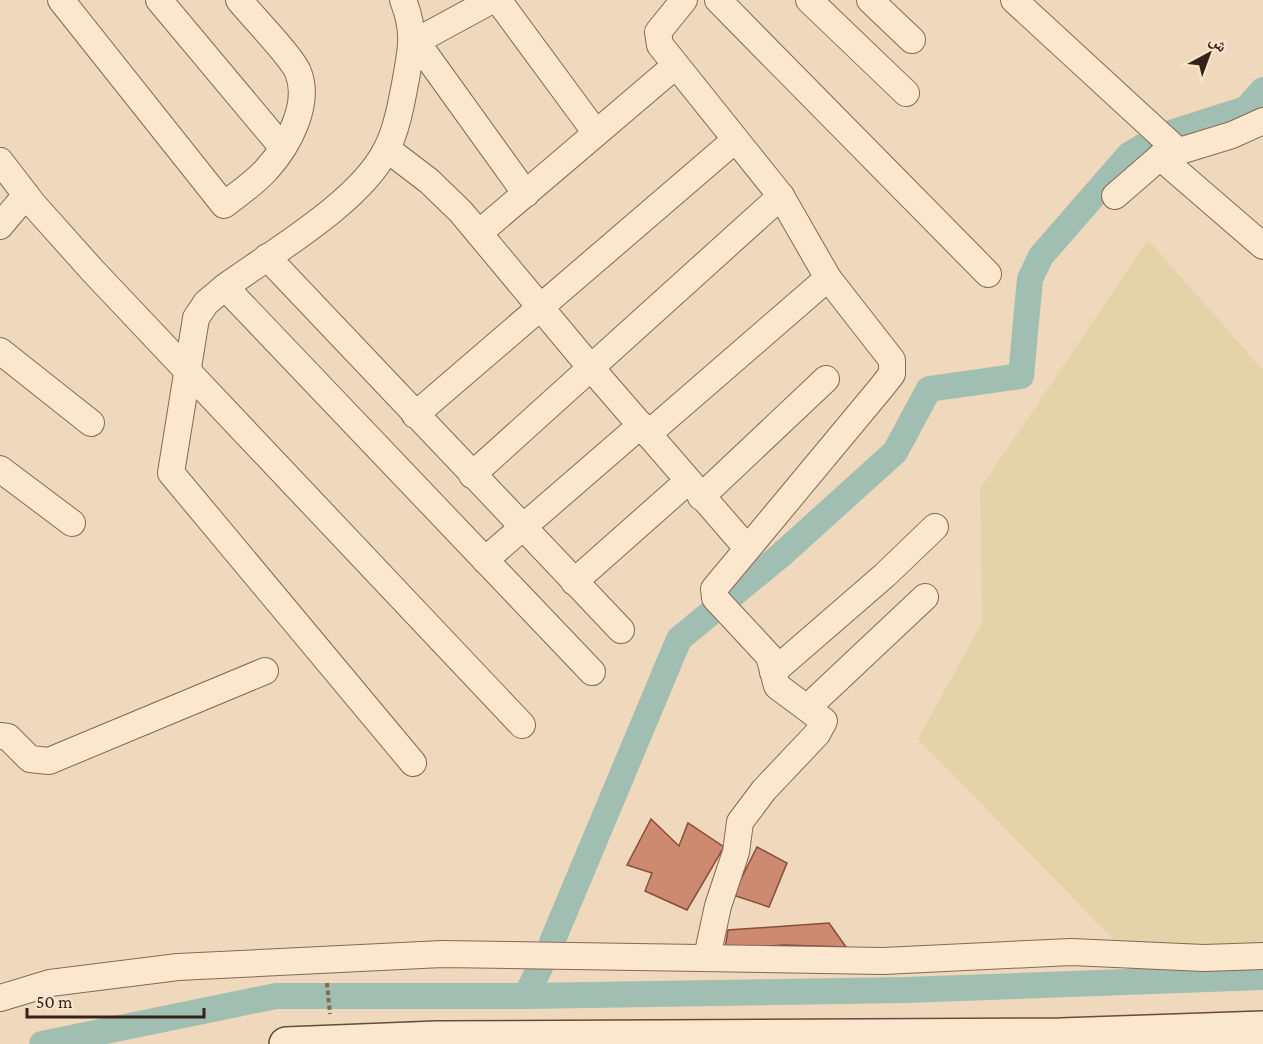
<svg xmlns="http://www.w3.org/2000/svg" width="1263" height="1044" viewBox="0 0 1263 1044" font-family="'Crimson Pro','Noto Naskh Arabic',serif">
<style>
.farmland{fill:#e4d2a9}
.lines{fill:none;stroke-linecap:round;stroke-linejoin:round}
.canal{stroke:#a0bfb2;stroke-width:26}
.building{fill:#ce8a70;stroke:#864e3a;stroke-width:1.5}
.minor-casing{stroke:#866855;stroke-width:28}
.secondary-casing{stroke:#684a38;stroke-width:36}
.path{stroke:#866855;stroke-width:4;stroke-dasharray:4.5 3;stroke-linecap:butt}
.minor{stroke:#fae7ce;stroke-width:26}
.secondary{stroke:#fae7ce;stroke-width:33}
</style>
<rect width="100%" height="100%" fill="#efd8bb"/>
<path class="farmland" d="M1148,240L1263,370V944H1118L918,739L982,623L980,489Z"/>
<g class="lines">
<g class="canal">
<path d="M1171,133L1246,109L1263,90"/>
<path d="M552,942L679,639L781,555L895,452L929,389L1021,376L1030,279L1041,256L1129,155L1154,140"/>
<path d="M526,996L541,965"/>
<path d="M42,1044L276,996H526L905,990L1263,977"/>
</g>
</g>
<g class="building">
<path d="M651,819L679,846L688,823L724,847L687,910L645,891L652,873L627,865Z"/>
<path d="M757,847L787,863L769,907L733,895Z"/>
<path d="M829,923L846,947L784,945L725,949L728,930Z"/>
</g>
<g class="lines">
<defs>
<g id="minor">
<path d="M61,0L224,205C238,194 255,183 267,169C288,146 311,104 298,72C292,57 251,15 239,0"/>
<path d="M159,0L282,147"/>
<path d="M403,0C416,32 411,51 405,84C401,105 396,132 386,150C360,202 273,252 225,287L592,672"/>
<path d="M492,0L413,43L426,55L526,194"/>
<path d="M498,0L596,133"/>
<path d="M684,0L658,32L660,45L781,196L828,278L892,360V374L881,388L714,589L715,598L769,656L777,686L824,721L817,734L764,790L740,822L736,852L718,906L707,957"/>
<path d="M718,0L988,274"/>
<path d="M809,0L906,93"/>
<path d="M870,0L912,40"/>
<path d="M1014,0L1177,150"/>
<path d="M387,149L429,181L461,212L591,368L747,548"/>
<path d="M1160,157L1263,246"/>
<path d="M0,161L33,204L93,271L522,725"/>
<path d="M1115,196L1160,157L1232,135L1263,121"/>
<path d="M0,226L26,195"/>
<path d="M479,233L675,66"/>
<path d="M267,257L621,630"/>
<path d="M225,287L206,303L196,318L171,473L413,763"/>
<path d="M0,351L91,423"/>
<path d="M415,415L735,140"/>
<path d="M648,434L828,278"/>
<path d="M0,469L72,523"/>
<path d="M472,475L781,196"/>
<path d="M701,497L826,379"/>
<path d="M485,560L641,425"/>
<path d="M574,582L688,481"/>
<path d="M773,672L885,575L935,527"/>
<path d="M807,708L925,597"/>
<path d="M0,736L8,737L30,759L49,761L265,671"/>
<path d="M0,998L50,983L178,967L442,954L883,961L1071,952L1204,958L1263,956"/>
</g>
<path id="secondary" d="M286,1044L437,1038L1061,1035L1263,1028"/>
</defs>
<use href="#minor" class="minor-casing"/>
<use href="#secondary" class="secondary-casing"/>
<path class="path" d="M327,983L330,1014"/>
<use href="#minor" class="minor"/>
<use href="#secondary" class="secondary"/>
</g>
<g transform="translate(1209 54) rotate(41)" stroke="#f6e4cb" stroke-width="4.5" paint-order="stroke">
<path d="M0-4.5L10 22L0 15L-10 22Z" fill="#35231a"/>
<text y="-9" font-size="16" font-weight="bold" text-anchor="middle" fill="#35231a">ش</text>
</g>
<path d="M27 1008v9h177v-9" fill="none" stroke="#35231a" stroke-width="3"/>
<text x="36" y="1008" font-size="18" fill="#35231a" stroke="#f6e4cb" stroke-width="4.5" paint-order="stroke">50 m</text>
</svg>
